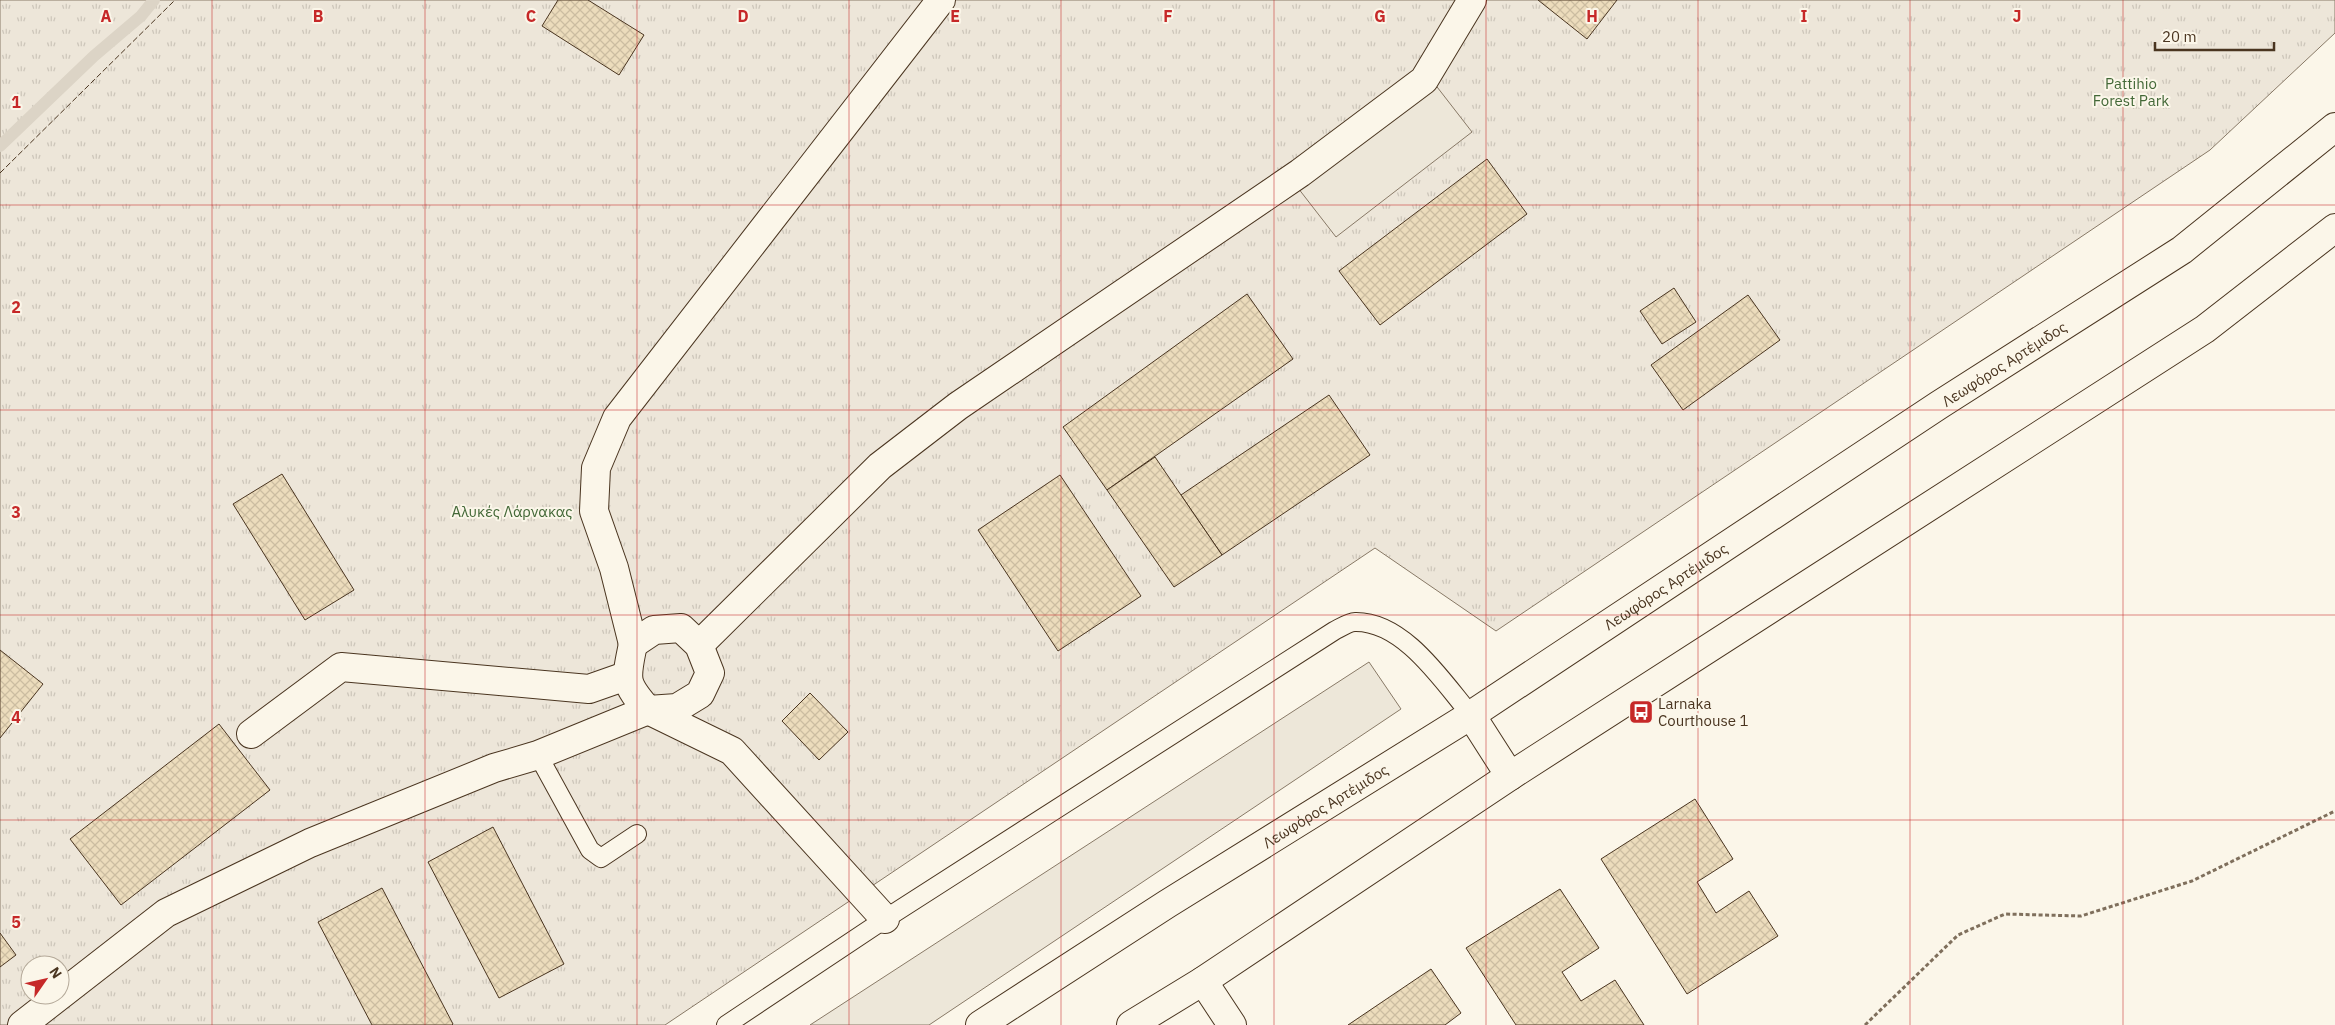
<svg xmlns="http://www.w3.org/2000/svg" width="2335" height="1025" viewBox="0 0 2335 1025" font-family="'IBM Plex Sans',sans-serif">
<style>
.grass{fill:url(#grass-tufts);stroke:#887966;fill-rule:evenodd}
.parking{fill:#ede7d9;stroke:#887966}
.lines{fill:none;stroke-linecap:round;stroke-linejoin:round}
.stream{stroke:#dcd4c6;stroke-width:12}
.building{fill:url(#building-cross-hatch);stroke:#4a3520}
.service-casing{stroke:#4a3520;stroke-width:20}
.minor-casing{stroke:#4a3520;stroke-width:30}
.primary-casing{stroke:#4a3520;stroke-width:30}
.path{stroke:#7f6f5c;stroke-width:3;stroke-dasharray:4 2.5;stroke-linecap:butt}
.service{stroke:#fbf6e9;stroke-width:18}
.minor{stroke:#fbf6e9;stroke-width:28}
.primary{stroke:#fbf6e9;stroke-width:28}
.fence{stroke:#4a3520;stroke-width:1;stroke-dasharray:6 2.5;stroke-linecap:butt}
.grid{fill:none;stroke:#c62828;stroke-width:1;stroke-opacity:0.55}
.labels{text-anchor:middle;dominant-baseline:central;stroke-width:4;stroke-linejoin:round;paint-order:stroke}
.park-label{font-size:15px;fill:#436837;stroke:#fbf6e9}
.street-label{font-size:15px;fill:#4a3520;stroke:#fbf6e9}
.poi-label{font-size:15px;fill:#4a3520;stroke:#fbf6e9;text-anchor:start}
.grid-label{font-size:16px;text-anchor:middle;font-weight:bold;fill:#c62828;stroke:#fbf6e9;stroke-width:4;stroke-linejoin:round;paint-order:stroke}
</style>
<defs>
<pattern id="grass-tufts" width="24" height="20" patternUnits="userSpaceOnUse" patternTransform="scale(1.25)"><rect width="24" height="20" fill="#ede6d9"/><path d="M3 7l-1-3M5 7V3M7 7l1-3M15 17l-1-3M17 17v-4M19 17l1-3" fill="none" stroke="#cdc6ba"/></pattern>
<pattern id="building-cross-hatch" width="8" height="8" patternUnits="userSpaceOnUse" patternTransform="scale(1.25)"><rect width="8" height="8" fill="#ecdcbc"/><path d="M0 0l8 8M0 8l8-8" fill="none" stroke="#ccbda1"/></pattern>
</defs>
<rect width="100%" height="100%" fill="#fbf6e9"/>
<path class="grass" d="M0,0H2335V33L2210,150L1496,631L1375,548L665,1025H0ZM30,965H60V995H30Z"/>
<g class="parking">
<path d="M1434,83L1472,132L1336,237L1298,188Z"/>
<path d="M1369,662L1401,709L929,1025H810Z"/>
</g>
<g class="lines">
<path class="stream" d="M0,146L94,56L141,16L154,0"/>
</g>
<g class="building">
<path d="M558,0H588L644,35L619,75L542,26Z"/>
<path d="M1538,0H1617L1587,39Z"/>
<path d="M1487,159L1527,214L1380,325L1339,271Z"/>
<path d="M1674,288L1696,322L1662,344L1640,311Z"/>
<path d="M1247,294L1293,359L1107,490L1063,427Z"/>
<path d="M1748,295L1780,340L1683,410L1651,365Z"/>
<path d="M1329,395L1370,455L1222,555L1181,495Z"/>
<path d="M1155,457L1222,555L1174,587L1107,490Z"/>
<path d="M282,474L354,590L305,620L233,504Z"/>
<path d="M1060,475L1141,596L1058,651L978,530Z"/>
<path d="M0,650L43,684L0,738Z"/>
<path d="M810,693L848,732L819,760L782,721Z"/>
<path d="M219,724L270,790L121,905L70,839Z"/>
<path d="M1695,799L1733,859L1697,882L1716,913L1749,891L1778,936L1687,994L1601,859Z"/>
<path d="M493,827L564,964L499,998L428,862Z"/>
<path d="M382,888L453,1024L452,1025H372L318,922Z"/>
<path d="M1560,889L1599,948L1562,972L1581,1001L1615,980L1644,1025H1516L1466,948Z"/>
<path d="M0,933L16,955L0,967Z"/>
<path d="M1431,969L1461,1013L1445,1025H1348Z"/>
</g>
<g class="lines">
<defs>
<g id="service">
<path d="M538,755L590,850L601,858L637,834"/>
<path d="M726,1025L885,919L1334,631C1340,628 1349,622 1355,622C1404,621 1443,682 1471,715"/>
</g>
<g id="minor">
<path d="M699,645L880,466L958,406L1300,173L1424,80L1472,0"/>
<path d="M251,734L341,667L589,689L626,676"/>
<path d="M885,919L732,751L648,710L677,708L700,694L710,673L699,645L681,628L654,630L633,644L614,568L594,511L596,468L617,418L941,0"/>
<path d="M1203,981L1232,1025"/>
<path d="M22,1025L166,913L310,843L494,768L538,755L648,710C623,682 626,679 633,644"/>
</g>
<g id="primary">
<path d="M1471,715L1510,776"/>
<path id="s1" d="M980,1025L1167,904L1471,715L1939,405L2182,250L2335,127"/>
<path d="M1131,1025L1203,981L1510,776L2205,329L2335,228"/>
</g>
</defs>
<use href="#service" class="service-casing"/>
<use href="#minor" class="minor-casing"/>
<use href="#primary" class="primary-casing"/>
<path class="path" d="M1865,1025L1958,935L2005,914L2081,916L2192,881L2335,811"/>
<use href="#service" class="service"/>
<use href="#minor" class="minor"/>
<use href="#primary" class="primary"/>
<path class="fence" d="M0,173L175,0"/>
</g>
<path class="grid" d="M212,0V1025M425,0V1025M637,0V1025M849,0V1025M1061,0V1025M1274,0V1025M1486,0V1025M1698,0V1025M1910,0V1025M2123,0V1025M0,205H2335M0,410H2335M0,615H2335M0,820H2335"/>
<defs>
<symbol id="bus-square" viewBox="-11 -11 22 22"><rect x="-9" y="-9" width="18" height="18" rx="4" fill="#c62828" stroke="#fbf6e9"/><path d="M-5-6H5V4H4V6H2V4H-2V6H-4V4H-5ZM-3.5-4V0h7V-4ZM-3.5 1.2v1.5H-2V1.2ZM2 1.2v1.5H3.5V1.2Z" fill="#fff"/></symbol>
</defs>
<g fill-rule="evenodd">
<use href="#bus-square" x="1627" y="698" width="28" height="28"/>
</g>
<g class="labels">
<g class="park-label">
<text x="2131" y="83">Pattihio<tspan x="2131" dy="17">Forest Park</tspan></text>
<text x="512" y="511">Αλυκές Λάρνακας</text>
</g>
<g class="street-label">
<text stroke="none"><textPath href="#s1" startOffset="1219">Λεωφόρος Αρτέμιδος</textPath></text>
<text stroke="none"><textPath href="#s1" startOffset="814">Λεωφόρος Αρτέμιδος</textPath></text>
<text stroke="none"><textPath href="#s1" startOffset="409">Λεωφόρος Αρτέμιδος</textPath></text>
</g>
<g class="poi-label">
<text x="1658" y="703">Larnaka<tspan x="1658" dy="17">Courthouse 1</tspan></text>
</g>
</g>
<g class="grid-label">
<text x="106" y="22">A</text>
<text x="318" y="22">B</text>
<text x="531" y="22">C</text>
<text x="743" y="22">D</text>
<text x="955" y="22">E</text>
<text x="1168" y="22">F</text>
<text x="1380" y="22">G</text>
<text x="1592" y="22">H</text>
<text x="1804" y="22">I</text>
<text x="2017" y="22">J</text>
<text x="16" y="108">1</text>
<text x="16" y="313">2</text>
<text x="16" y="518">3</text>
<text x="16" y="723">4</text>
<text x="16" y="928">5</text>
</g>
<g transform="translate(45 980) rotate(56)"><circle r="24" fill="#fbf6e9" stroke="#b4a999"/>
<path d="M0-4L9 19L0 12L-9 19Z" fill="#c62828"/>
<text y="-8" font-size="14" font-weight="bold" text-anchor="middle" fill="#4a3520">N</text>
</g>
<path d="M2155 42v8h119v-8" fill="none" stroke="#4a3520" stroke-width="2.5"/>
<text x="2162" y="42" font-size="15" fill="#4a3520" stroke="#fbf6e9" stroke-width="4" paint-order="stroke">20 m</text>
</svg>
